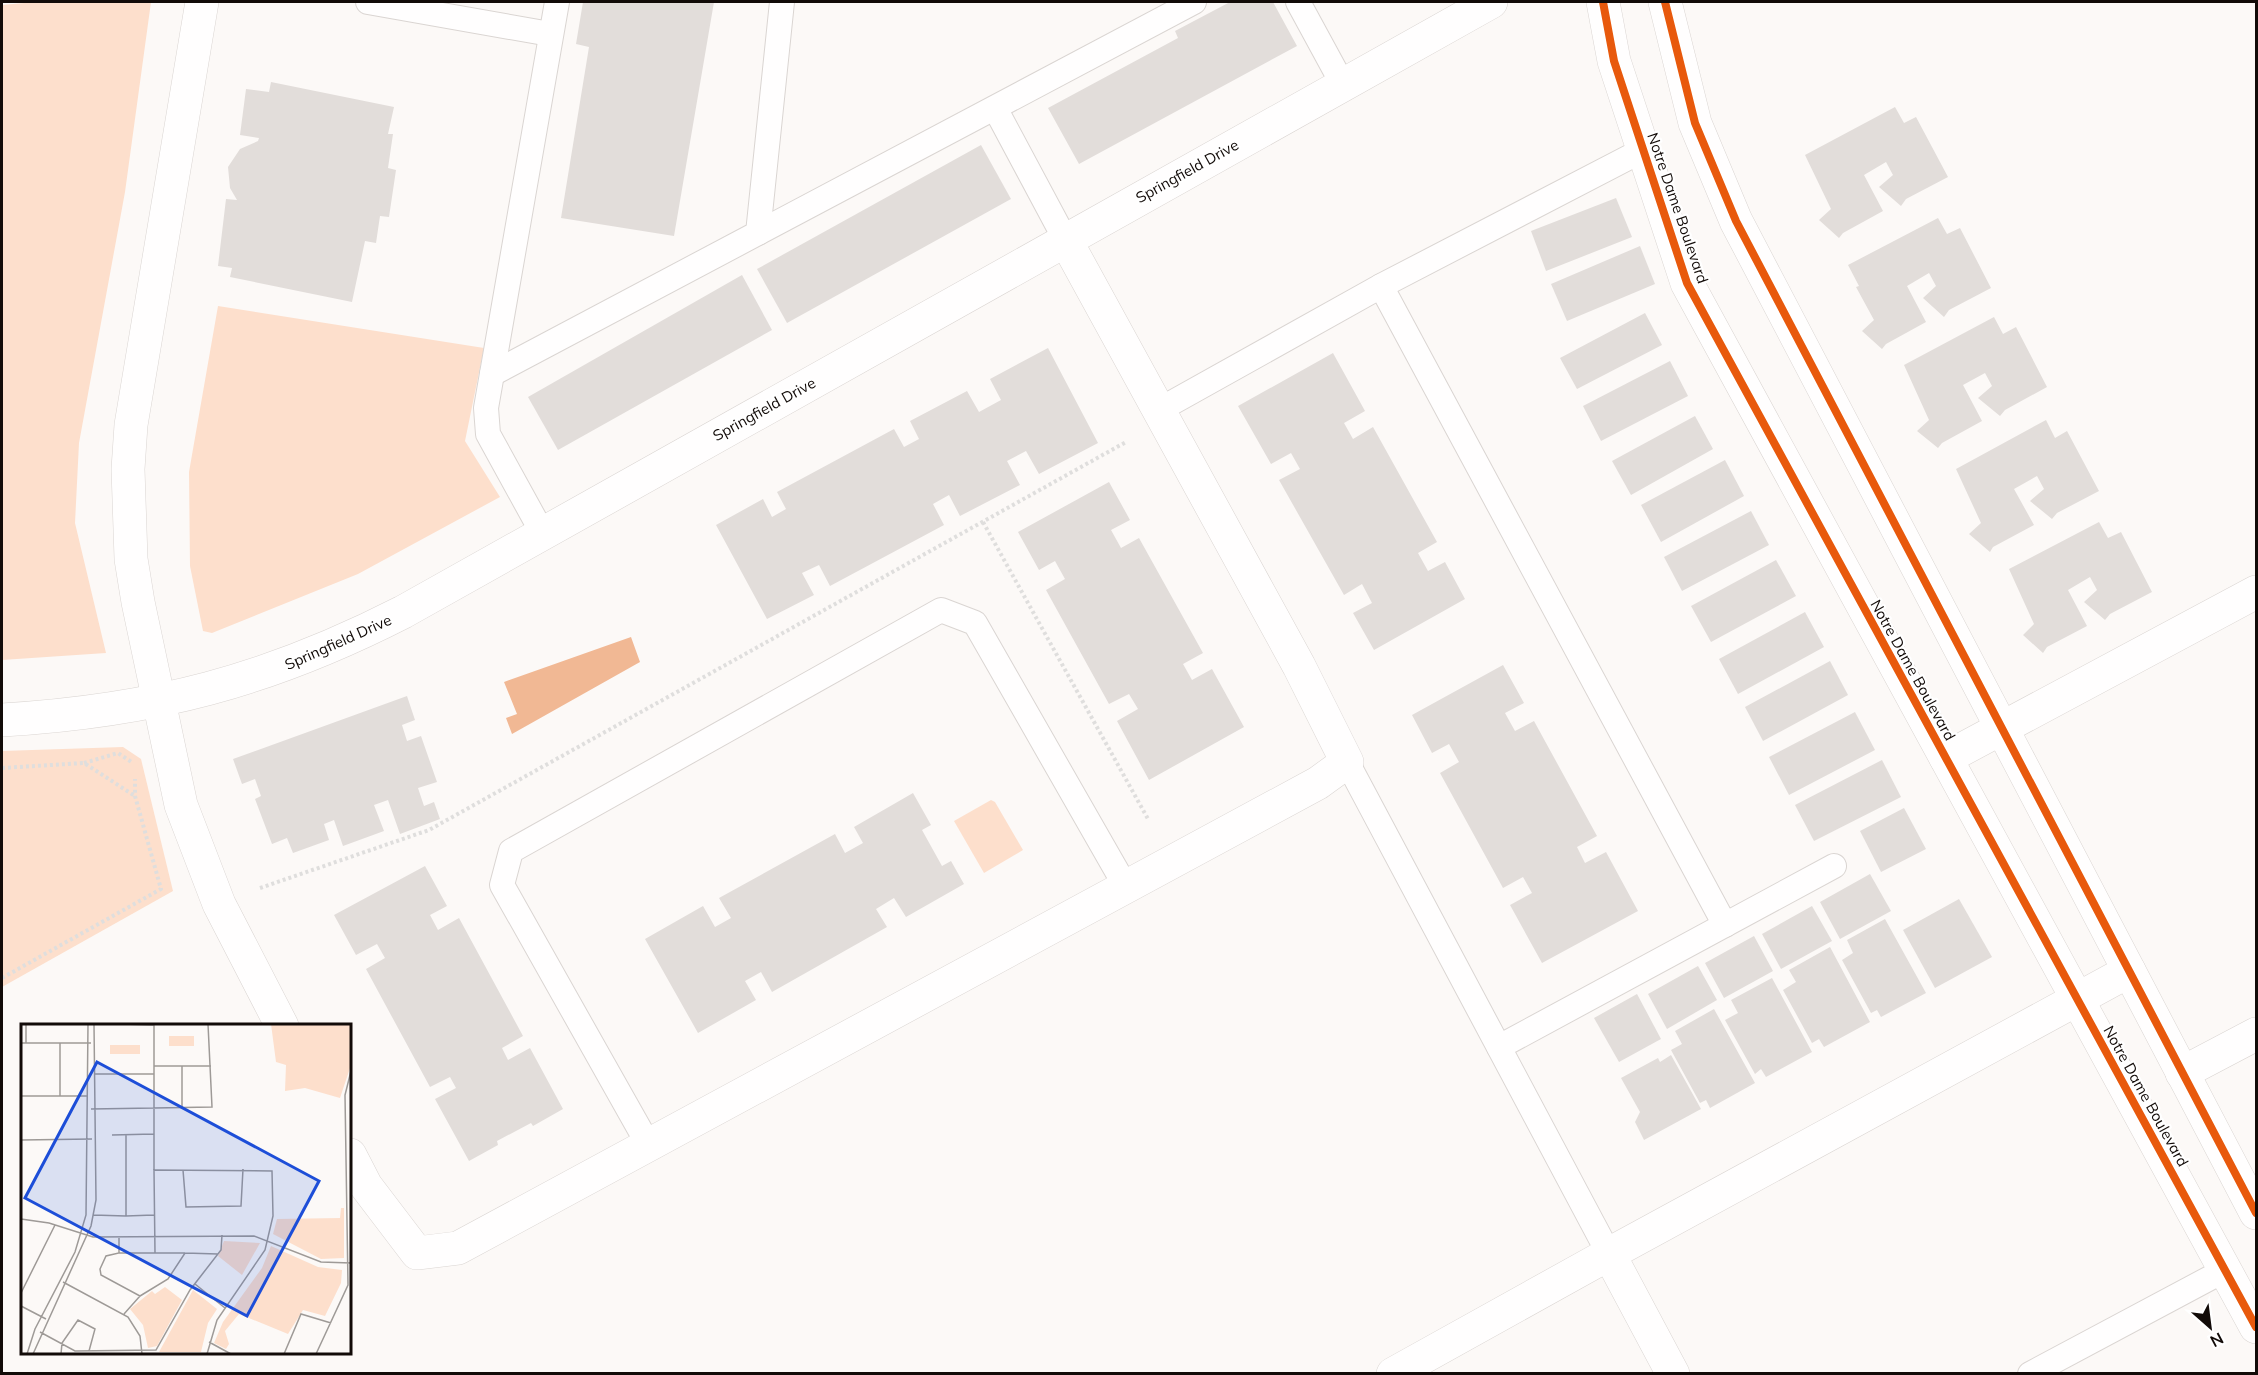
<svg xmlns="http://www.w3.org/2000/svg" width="2258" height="1375" viewBox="0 0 2258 1375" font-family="Mulish,sans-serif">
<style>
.green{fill:#fddfcc}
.water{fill:#f1b894}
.building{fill:#e2ddda}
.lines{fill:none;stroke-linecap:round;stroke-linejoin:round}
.lane-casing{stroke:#dad5d2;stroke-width:26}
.street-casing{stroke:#dad5d2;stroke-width:34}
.secondary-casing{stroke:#dad5d2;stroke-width:34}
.path{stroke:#dfdedd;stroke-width:4;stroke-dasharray:3 3;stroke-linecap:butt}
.lane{stroke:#fffefe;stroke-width:24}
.street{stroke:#fffefe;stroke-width:33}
.secondary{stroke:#fffefe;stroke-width:33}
.cycleway-casing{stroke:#fff;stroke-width:11}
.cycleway{stroke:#e8590c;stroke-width:8}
.labels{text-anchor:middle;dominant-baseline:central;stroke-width:4.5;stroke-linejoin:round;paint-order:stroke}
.street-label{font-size:15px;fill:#120b08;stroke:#fff}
.inset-road{fill:none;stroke:#9e9a97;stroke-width:1.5}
.view{fill:#1d4ed8;fill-opacity:0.15;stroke:#1d4ed8;stroke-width:3}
.inset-edge{fill:none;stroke:#120b08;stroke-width:3}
</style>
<rect width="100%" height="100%" fill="#fcf9f7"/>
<g class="green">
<path d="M35,2H151L125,192L79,443L75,523L106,653L2,660V5Z"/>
<path d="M218,306L484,348L465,441L500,497L358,574L212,633L203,631L190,566L189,472Z"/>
<path d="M123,747L141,759L173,891L2,987V751Z"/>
<path d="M991,800L995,802L1023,850L984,873L954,821Z"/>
</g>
<path class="water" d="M631,637L640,662L512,734L506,718L517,714L504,682Z"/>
<g class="building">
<path d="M583,2H714L674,236L561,218L589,47L576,44Z"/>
<path d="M1230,2H1273L1297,46L1079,164L1048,108L1178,38L1175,31Z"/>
<path d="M271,82L394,107L388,134H393L388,168L396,170L389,217L380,216L376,243L365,241L352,302L230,277L232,268L218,266L226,199L237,200L230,188L228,167L240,149L258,141L259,138L240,135L246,89L269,92Z"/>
<path d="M1895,107L1904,123L1916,117L1948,177L1906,199L1901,206L1879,187L1893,175L1886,162L1864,175L1883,211L1843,233L1839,238L1819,220L1831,209L1805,155Z"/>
<path d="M981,145L1011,199L787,323L757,269Z"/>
<path d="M1616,198L1632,237L1546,271L1531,231Z"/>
<path d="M1938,218L1947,234L1960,228L1991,288L1949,310L1944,317L1923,298L1936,286L1929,273L1907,286L1926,322L1886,344L1882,349L1862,331L1874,320L1856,287L1859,286L1848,265Z"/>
<path d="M1640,246L1655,284L1567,321L1551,284Z"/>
<path d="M742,275L772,330L558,450L528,397Z"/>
<path d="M1645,313L1662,345L1577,389L1560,358Z"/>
<path d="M1994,317L2003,334L2016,327L2047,387L2005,410L2000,416L1978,398L1992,386L1985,373L1963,385L1982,421L1942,443L1938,448L1917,431L1929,420L1904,365Z"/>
<path d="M1048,348L1098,443L1039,474L1026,451L1007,461L1020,485L960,516L949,495L933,504L944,525L830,586L819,565L802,573L814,595L767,619L716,525L763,499L772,517L786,509L777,492L894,429L904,447L919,439L910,421L967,391L979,412L1001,400L990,379Z"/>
<path d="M1333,353L1365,411L1344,423L1353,439L1373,427L1437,542L1418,553L1428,571L1445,562L1465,599L1374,650L1353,613L1372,603L1362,584L1344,595L1279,480L1300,469L1291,453L1271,464L1238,406Z"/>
<path d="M1670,361L1688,396L1601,441L1583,406Z"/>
<path d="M1695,416L1713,449L1631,495L1612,461Z"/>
<path d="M2046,420L2055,438L2067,431L2099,491L2057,513L2052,519L2030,501L2044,489L2037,476L2014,489L2034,525L1993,547L1990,552L1969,534L1981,523L1956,469Z"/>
<path d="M1725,460L1744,496L1661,542L1641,505Z"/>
<path d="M1109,482L1130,520L1111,530L1121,548L1139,538L1203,653L1183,664L1192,680L1212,669L1244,727L1149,780L1117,721L1138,709L1129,694L1109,704L1046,590L1065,579L1055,561L1039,570L1018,532Z"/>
<path d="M1751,511L1769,545L1682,591L1664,557Z"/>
<path d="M2099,522L2108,538L2121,532L2152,592L2110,614L2105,620L2084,602L2097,590L2090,577L2068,590L2087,626L2047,647L2043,653L2023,635L2034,624L2009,569Z"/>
<path d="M1776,560L1796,596L1711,642L1691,606Z"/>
<path d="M1805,612L1824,647L1738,694L1719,659Z"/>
<path d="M1830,661L1848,695L1763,741L1745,707Z"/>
<path d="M1503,665L1524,703L1505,713L1515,731L1534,721L1597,836L1577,847L1585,863L1606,852L1638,911L1542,963L1510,905L1532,893L1523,877L1503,888L1440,773L1459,762L1449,744L1432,753L1412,715Z"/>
<path d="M407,696L415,720L402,725L407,741L421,736L437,782L418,788L424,806L434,802L440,819L400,834L388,800L374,805L384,831L343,846L334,820L324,824L329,840L293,853L287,838L272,844L255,799L261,796L255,779L242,784L233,759Z"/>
<path d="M1855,712L1875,750L1789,795L1769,757Z"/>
<path d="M1882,760L1901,797L1814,841L1795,805Z"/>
<path d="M913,793L931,825L922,830L942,866L951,861L964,884L906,917L894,898L876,909L887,927L772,992L761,972L745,981L756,1000L698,1033L645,939L703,906L715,927L731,918L719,898L835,834L845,853L863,843L854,827Z"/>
<path d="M1904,808L1926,849L1881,872L1860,831Z"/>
<path d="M425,866L447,906L430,915L438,930L459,918L523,1036L502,1048L508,1060L530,1048L563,1109L533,1126L531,1123L497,1141L498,1145L469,1161L435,1099L456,1088L450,1077L430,1087L366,969L385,958L377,944L356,955L334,915Z"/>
<path d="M1870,874L1891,911L1840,939L1820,902Z"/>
<path d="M1959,899L1992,957L1935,988L1903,930Z"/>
<path d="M1812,906L1832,941L1781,969L1762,934Z"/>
<path d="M1885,919L1926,993L1881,1017L1877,1010L1871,1013L1842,960L1853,953L1847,940Z"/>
<path d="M1754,936L1773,971L1724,998L1705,963Z"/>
<path d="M1830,947L1870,1022L1824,1047L1819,1039L1812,1043L1783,990L1796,982L1789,970Z"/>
<path d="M1698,966L1717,1000L1667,1029L1648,994Z"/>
<path d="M1772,978L1812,1052L1766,1077L1761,1069L1755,1074L1725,1020L1738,1013L1731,1000Z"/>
<path d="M1637,994L1661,1039L1619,1062L1594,1018Z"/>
<path d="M1714,1009L1755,1083L1710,1108L1706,1100L1700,1103L1671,1050L1682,1044L1675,1031Z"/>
<path d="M1671,1055L1701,1109L1644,1140L1635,1122L1640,1112L1621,1078L1658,1058L1660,1062Z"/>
</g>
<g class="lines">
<defs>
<g id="lane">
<path d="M368,2L550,34"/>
<path d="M1298,2L1342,83"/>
<path d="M995,108L1065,239"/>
<path d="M758,233L1194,2"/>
<path d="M1381,286L1643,150"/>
<path d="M492,374L758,233L782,2"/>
<path d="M1159,410L1381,286L1725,925"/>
<path d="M543,534L488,434L486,408L557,2"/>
<path d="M1347,762L1609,1254"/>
<path d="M1499,1047L1834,866"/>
<path d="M648,1144L502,885L511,851L941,610L975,623L1126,887"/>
<path d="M2030,1374L2225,1270"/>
</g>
<g id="street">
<path d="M202,2L131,425L128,469L131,559L138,602L181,805L219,904L282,1026"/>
<path d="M2,720C153,711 268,681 403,612L1491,2"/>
<path d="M1946,758L2256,592"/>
<path d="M2182,1073L2256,1034"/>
<path d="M350,1155L366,1186L417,1253L458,1248L1318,783L1347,762L1299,666L1065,239"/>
<path d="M1393,1374L1609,1254"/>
<path d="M1673,1374L1609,1254L2129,971"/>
</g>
<g id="secondary">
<path d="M1603,2L1614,61L1687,283L2256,1327"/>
<path d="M1665,2L1695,123L1736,221L2256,1213"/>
</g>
</defs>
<use href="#lane" class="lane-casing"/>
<use href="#street" class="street-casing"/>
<use href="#secondary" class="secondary-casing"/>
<g class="path">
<path d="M983,522L1148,819"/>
<path d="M84,763L118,753L133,763"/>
<path d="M2,768L84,763L135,796"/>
<path d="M260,888L429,830L1126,442"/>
<path d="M2,978L161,889L135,796V779"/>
</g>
<use href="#lane" class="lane"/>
<use href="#street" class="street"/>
<use href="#secondary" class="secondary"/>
<defs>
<g id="cycleway">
<path d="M1603,2L1614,61L1687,283L2256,1327"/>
<path d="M1665,2L1695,123L1736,221L2256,1213"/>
</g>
</defs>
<use href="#cycleway" class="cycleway-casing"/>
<use href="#cycleway" class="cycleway"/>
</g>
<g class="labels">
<g class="street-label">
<text transform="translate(1187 171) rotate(-29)">Springfield Drive</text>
<text transform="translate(1678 208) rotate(71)">Notre Dame Boulevard</text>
<text transform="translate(764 409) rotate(-29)">Springfield Drive</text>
<text transform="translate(338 642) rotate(-24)">Springfield Drive</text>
<text transform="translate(1913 670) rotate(61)">Notre Dame Boulevard</text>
<text transform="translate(2146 1096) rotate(61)">Notre Dame Boulevard</text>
</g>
</g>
<g transform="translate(21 1024)">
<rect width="330" height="330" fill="#fcf9f7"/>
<path d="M250,0H330V41L319,74L284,64L264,67L265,41L255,38ZM148,12H173V22H148ZM89,21H119V30H89ZM320,184H323V234L300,235L252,210L256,195L319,194ZM203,217L239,219L221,251L197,232ZM250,222L297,243L321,246L320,259L304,292L282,286L267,310L218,290L204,307L208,320L205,325L193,319L202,298L241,244ZM144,263L161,276L136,322L127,324L122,301L109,285L131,267L134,270ZM172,266L196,285L187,299L180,328H138Z" fill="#fddfcc"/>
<path class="inset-road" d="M5,0V19M101,0L133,1M0,19H70M133,42H161V84M161,42H190M73,50H133M0,72H67M39,72V19M70,85L133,84V0M91,111L133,110M105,111V192L133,191M0,116L71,115M133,146V84L191,83L187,0M162,146L165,183L220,182L222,145M72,191L105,192M0,195L28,199L72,213L233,212L300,238L330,239M98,214V229L85,232L79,245L80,251L119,272L103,290M98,229H164M134,229L133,146L251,147L252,192L244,226L196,296L186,330M42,258L107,293L119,312L121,330M174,260L204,284M0,269L34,201M119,272L147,255L164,229L197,230M0,282L25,295M19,308L54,327L135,326L169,266L200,226L201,211M188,318L210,330M6,330L14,305L54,228L65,191L67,0M12,330L70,202L75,176L73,0M40,330L41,319L57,296L74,305L68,327M263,330L280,290L310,299M295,330L327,261L324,71L330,47"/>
<path class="view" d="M76,38L298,157L226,292L4,174Z"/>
<rect width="330" height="330" class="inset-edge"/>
</g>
<rect width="2258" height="1375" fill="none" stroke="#120b08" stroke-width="6"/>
<g transform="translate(2210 1327) rotate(152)" stroke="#ffffff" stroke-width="4.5" paint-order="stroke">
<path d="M0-4.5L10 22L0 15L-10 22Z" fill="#120b08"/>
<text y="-9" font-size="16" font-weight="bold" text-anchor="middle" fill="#120b08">N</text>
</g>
</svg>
